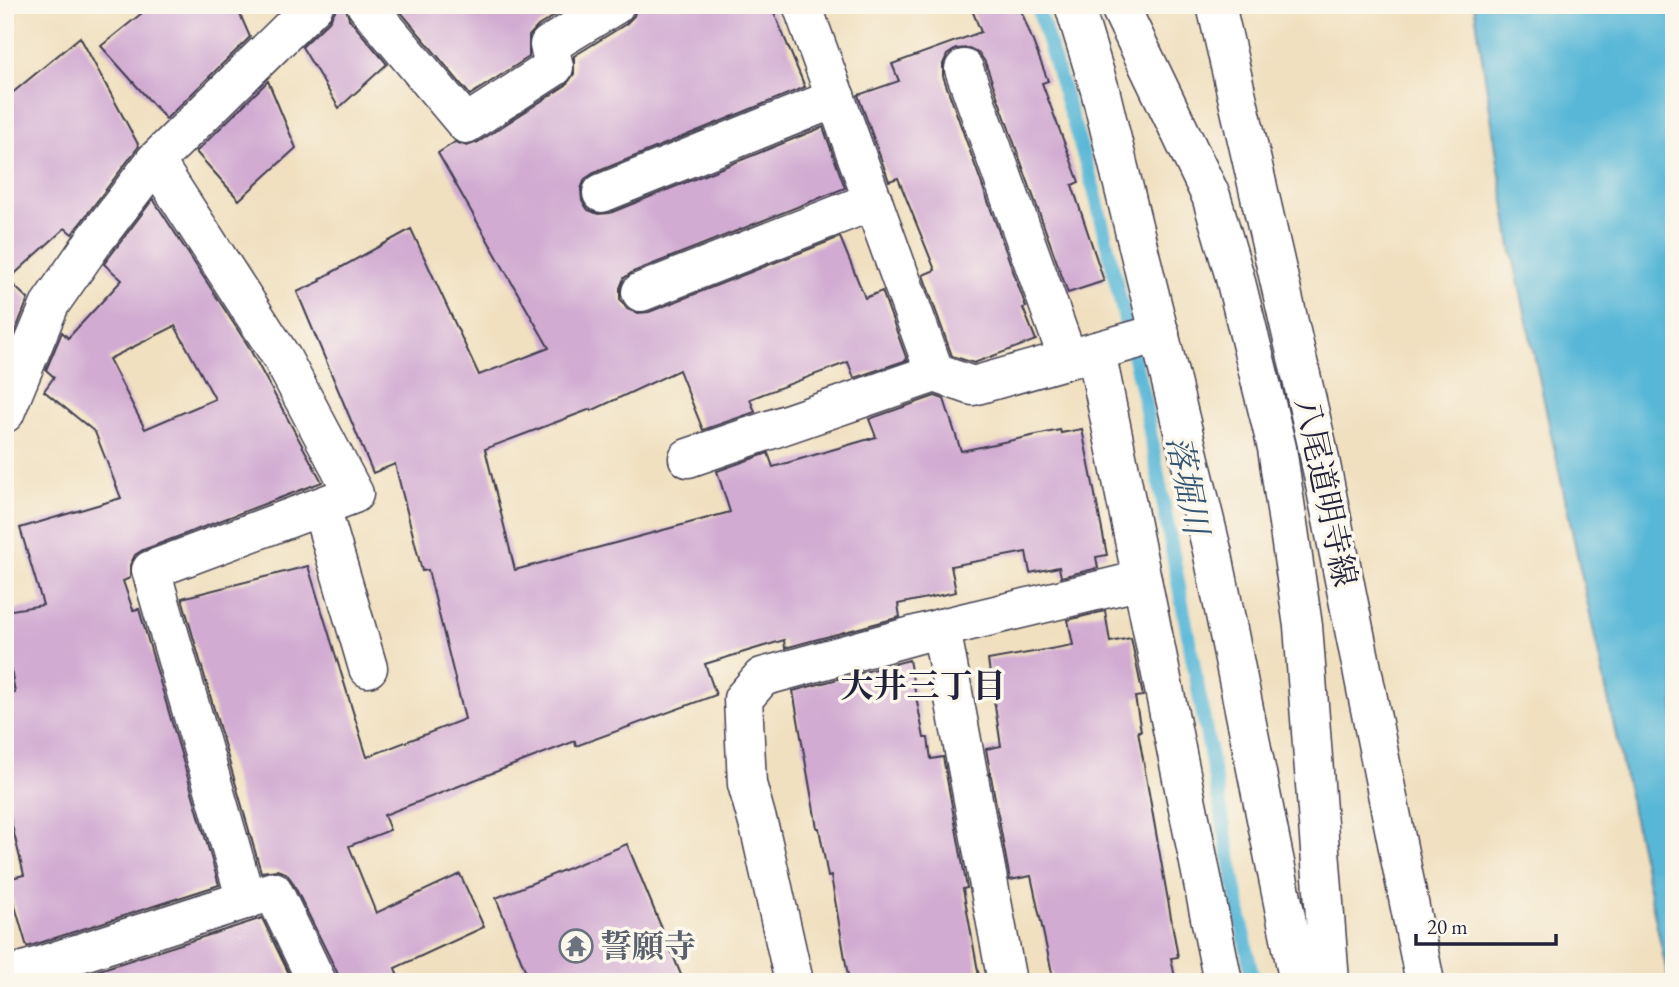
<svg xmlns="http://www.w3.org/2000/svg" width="1679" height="987" viewBox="0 0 1679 987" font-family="'EB Garamond','Noto Serif JP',serif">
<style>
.water{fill:#59b7d7;stroke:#3e6c89;stroke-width:2}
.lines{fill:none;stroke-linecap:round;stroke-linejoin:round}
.stream{stroke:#59b7d7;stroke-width:14}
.building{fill:#d1abd2;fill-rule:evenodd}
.minor-casing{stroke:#413e4f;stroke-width:41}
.major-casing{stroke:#413e4f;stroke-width:41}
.minor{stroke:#fff;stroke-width:38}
.major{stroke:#fff;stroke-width:38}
.labels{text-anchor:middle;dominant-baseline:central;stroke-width:7;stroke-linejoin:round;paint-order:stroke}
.street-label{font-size:32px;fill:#22223b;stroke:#fbf7ec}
.worship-label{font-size:32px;font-weight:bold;fill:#5b616d;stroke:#fbf7ec;text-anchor:start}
.water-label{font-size:33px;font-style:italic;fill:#355672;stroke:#fbf7ec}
.neighbourhood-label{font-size:33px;font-weight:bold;fill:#22223b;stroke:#fbf7ec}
</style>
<rect width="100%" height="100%" fill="#fbf7ec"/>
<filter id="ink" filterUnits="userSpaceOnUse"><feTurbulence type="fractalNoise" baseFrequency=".0143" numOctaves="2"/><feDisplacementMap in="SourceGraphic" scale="14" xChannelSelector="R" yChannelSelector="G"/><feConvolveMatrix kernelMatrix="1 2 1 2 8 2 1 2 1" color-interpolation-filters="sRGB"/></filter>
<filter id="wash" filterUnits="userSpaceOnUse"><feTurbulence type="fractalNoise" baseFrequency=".00686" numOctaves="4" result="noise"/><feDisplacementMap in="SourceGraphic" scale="28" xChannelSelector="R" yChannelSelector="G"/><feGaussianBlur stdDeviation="1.57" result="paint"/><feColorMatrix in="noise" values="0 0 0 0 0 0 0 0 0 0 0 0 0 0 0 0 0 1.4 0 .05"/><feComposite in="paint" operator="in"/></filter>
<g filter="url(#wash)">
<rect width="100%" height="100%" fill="#f0e0c0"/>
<path class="water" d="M1474,5H1674V982H1669L1511,247Z"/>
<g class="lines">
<path class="stream" d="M1037,5L1095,193L1144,400L1253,982"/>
</g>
<g id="blocks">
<g class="building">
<path d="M152,5H236L250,37L166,119L101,46Z"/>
<path d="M335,5H345L349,19L387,64L339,108L302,47L329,21L335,11Z"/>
<path d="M395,5H572L538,26L529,36V57L470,95Z"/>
<path d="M637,5H771L805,87L594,173L585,179L581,189L582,201L588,210L598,214L610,213L823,127L845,188L633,272L624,278L620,288V299L627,309L637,313L649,312L840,237L865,298L882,291L907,360L854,378L848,362L750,399L755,412L703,430L679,370L591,411V409L485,449L515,570L730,512L717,471L768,453L773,467L876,437L869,419L935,396L944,399L961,451L1060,430L1061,433L1082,429L1107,555L1096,557L1098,568L1061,577L1059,567L1030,573L1026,552L951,566L956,592L898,604L900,617L785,648L784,640L705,664L716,695L576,746L575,741L384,815L390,830L349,846L376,913L460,874L484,927L395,968L400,982H339L337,972L292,881L286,873L277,870L261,872L182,598L308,566L367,757L465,719L428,570L422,571L395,464L373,473L297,292L321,281L320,279L411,229L479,375L549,348L438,153L455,142L467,146L478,142L566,85L574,74V56L626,24L634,16Z"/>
<path d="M970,5H1019L1048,81L1042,83L1079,182L1072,185L1104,281L1068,293L985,62L979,53L969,48L956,49L947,55L943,64V76L1026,307L1023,308L1036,340L974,363L952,356L923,275L935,270L898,178L889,181L858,95L899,81L892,64L981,32Z"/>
<path d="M80,37L139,146L72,234L65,228L8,280L28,299L13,337L5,330V99Z"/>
<path d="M268,81L296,148L239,200L196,152Z"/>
<path d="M153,199L247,344L322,482L143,550L135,555L130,565V578L123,581L133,610L139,609L219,885L27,947L7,879L24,875L5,796V695L15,693L5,631V611L43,605L20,528L121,498L95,432L44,391L54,377L46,370L62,332L68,338L122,280L104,264ZM175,326L215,399L145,429L109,359Z"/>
<path d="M1105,611L1110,642L1131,638L1143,696L1135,697L1141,731H1138L1178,957L1171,958L1176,982H1054L1031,876L1010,880L986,749L1001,746L988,660L1073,645L1068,620Z"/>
<path d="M909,660L924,738H928L931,759L943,757L967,888L963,889L980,982H849L831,876L828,877L819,828H817L793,691Z"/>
<path d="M627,844L684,982H530L496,898Z"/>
<path d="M262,918L293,982H62L253,921Z"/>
</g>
</g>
</g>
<g filter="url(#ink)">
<use href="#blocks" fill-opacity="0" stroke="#413e4f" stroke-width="2"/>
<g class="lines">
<defs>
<g id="minor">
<path d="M366,5L466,124L554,67L549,45L615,5"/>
<path d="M802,5L935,373L973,386L1160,333"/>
<path d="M1074,5L1100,90L1212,550L1299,982"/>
<path d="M1119,5L1211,196L1234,274L1277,448L1303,626L1330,982"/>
<path d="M964,69L1068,359"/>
<path d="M155,161L282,358L354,494L151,570L246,900"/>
<path d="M602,193L836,98"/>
<path d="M641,292L873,201"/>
<path d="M1096,351L1223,982"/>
<path d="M5,413L50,304L94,241L155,161L314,5"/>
<path d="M688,458L935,373"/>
<path d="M321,507L368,668"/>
<path d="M941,628L1007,982"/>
<path d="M5,977L273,891L317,982"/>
<path d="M794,982L761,834L747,784L743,699L762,677L941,628L1142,580"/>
</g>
<path id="major" d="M1216,5L1316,440L1425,982"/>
</defs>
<use href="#minor" class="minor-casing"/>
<use href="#major" class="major-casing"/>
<use href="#minor" class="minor"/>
<use href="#major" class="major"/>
</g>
</g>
<defs>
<symbol id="temple-ring" viewBox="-11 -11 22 22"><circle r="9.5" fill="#fbf7ec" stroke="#6b7280" stroke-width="1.5"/><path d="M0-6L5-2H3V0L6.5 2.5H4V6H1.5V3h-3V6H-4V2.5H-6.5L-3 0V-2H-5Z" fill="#6b7280"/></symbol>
</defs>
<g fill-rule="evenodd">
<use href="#temple-ring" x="557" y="927" width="38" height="38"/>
</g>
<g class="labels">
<g class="street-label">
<text transform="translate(1326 492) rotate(78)">八尾道明寺線</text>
</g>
<g class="worship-label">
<text x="600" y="946">誓願寺</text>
</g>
<g class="water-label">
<text transform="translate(1188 485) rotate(79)">落堀川</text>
</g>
<g class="neighbourhood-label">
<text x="923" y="685">大井三丁目</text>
</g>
</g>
<rect width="1679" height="987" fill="none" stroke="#fbf7ec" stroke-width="28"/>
<path d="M1416 934v10h140v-10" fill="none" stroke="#22223b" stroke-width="3.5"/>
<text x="1427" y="934" font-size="21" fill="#22223b" stroke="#fbf7ec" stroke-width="5" paint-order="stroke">20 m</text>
</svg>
